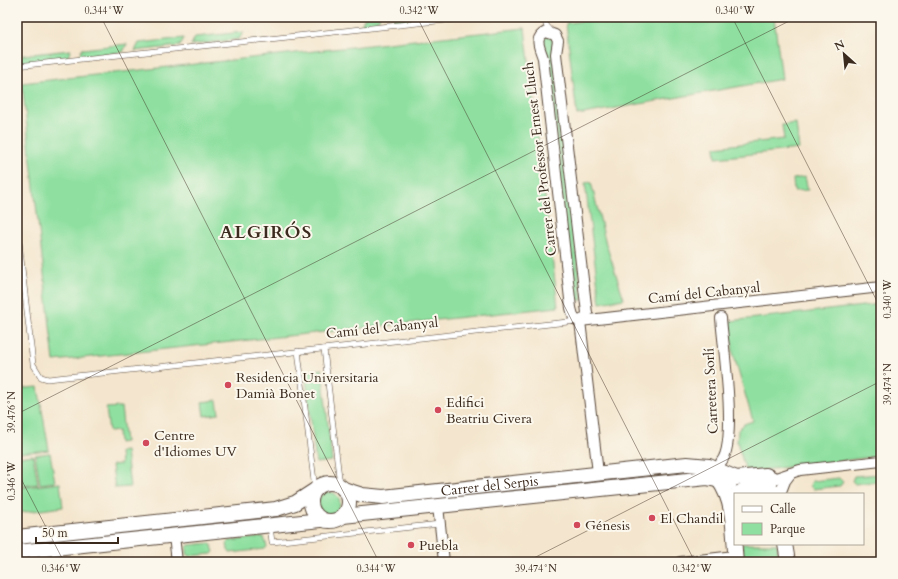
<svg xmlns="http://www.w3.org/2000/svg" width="898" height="579" viewBox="0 0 898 579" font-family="Cardo,serif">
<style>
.green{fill:#8fe0a0;stroke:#65855f}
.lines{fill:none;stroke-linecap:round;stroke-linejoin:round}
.lane-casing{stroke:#574638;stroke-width:6}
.street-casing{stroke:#574638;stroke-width:12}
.secondary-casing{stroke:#574638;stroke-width:16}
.lane{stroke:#fff;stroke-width:5}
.street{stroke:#fff;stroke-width:10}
.secondary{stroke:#fff;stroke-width:14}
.ticks{fill:none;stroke:#3b2a1e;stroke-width:1;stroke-opacity:0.45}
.poi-dot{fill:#d1495b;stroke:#fbf7ec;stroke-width:1.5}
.labels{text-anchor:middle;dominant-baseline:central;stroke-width:4;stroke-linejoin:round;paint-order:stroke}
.street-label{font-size:14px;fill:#3b2a1e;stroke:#fbf7ec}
.poi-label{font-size:14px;fill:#3b2a1e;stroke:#fbf7ec;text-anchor:start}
.district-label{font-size:18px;font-weight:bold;letter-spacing:1px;fill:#3b2a1e;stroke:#fbf7ec}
.neatline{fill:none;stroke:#3b2a1e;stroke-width:1.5}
.ticks-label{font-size:10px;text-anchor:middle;fill:#3b2a1e}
</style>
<rect width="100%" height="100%" fill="#fbf7ec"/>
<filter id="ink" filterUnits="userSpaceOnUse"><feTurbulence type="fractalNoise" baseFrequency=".025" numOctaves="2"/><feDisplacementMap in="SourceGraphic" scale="8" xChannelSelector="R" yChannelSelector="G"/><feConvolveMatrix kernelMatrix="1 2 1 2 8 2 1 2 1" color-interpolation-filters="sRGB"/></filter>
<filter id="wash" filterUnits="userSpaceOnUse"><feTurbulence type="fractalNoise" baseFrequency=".012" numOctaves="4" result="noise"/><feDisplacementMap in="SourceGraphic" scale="16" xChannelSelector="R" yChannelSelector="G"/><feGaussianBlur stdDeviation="0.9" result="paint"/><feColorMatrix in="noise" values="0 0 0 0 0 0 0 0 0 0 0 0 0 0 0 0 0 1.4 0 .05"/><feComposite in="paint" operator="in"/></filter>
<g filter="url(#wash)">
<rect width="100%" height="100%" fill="#f4e6ce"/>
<g class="green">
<path d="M365,17H380L376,23L361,25Z"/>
<path d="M392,17H436L396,22Z"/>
<path d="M618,17H774L782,79L577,115L566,23Z"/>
<path d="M525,28L558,307L54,361L22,83Z"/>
<path d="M244,32L239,39L191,45L195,37Z"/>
<path d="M549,36L553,40L582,300L573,301L543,42L544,37Z"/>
<path d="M184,38L180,46L135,51L139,43Z"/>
<path d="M127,44L123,52L79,57L82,49Z"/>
<path d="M71,50L67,58L19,63L23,55Z"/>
<path d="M796,123L799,149L716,158L715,147L784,139L782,125Z"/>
<path d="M805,177L808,190L794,191L793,179Z"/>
<path d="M591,182L606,244L624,299L600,303L585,183Z"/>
<path d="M881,304V456L746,472L737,442L738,430L744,424L753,421L733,353L730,321Z"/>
<path d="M322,369L332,461L316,463L305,371Z"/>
<path d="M38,387L49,450L18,453L17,389Z"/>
<path d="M217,400L219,414L204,416L202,402Z"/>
<path d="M121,407L125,442L119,443L118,431L109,432L106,408Z"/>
<path d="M126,451L130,487L115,488L112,465L121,464L120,452Z"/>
<path d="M50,453L55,482L40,484L35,455Z"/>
<path d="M33,455L38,484L23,486L18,457Z"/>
<path d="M881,474V481L855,484L852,481L854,476Z"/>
<path d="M839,478L843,482L840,486L813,489L810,486L812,481Z"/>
<path d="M60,483L63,507L18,513L17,488Z"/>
<circle cx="329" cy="503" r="11"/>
<path d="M264,537L267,547L265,549L230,553L228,550L227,543L229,541Z"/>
<path d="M211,543L214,552L212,554L190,556L187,554V547L189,545Z"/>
<path d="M742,544H777L779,562H744Z"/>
</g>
</g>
<g filter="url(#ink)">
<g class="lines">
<defs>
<g id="lane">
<path d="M545,17L546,25L552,32"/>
<path d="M17,66L474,17"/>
<path d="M17,224L33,364L41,377L48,379L577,321"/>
<path d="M324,349L339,477L343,488"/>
<path d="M298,351L315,489"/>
<path d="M270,526L272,542L440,524"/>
</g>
<g id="street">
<path d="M546,32L555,35L558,41L556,54L587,313L585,318L580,321L574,319L571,308L543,58C540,48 533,38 546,32Z"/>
<path d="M721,318C723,346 738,443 721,462"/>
<path d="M580,321L881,287"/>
<path d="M580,321L598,473"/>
<path d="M773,479L800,470L881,461"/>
<path d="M780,494L785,481L791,473"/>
<path d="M438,506L444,562"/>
<path d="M174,536L177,562"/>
<path d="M680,562L735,556"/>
</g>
<g id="secondary">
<path d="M719,481C735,503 733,535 736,562"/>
<circle cx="330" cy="502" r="19"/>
<path id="s1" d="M343,489L362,495L383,497L687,464L709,466L736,478L766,475L773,479"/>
<path d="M737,494C746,487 768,484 776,494"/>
<path d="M343,516L707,478L730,483"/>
<path d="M17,537L276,509L295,503L315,490"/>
<path d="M785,544L788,562"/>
<path d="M17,552L321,520"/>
</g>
</defs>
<use href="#lane" class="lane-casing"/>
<use href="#street" class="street-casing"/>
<use href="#secondary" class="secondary-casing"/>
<use href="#lane" class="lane"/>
<use href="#street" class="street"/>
<use href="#secondary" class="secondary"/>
</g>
</g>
<path class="ticks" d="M101,17L379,562M417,17L695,562M732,17L881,309M17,414L797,17M17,471L64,562M526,562L881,381"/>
<g class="poi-dot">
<circle cx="228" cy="385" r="4"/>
<circle cx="438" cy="410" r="4"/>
<circle cx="146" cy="443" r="4"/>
<circle cx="652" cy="518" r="4"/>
<circle cx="577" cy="525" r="4"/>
<circle cx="411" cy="545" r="4"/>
</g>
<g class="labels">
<g class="street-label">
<text transform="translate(540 159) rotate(-97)">Carrer del Professor Ernest Lluch</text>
<text transform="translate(704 293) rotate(-6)">Camí del Cabanyal</text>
<text transform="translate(382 328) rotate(-6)">Camí del Cabanyal</text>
<text transform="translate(711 391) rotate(-93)">Carretera Sorlí</text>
<text stroke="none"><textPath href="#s1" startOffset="148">Carrer del Serpis</textPath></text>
</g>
<g class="poi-label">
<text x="236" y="377">Residencia Universitaria<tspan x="236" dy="16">Damià Bonet</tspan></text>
<text x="446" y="402">Edifici<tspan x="446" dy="16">Beatriu Civera</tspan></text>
<text x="154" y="435">Centre<tspan x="154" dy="16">d'Idiomes UV</tspan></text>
<text x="660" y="518">El Chandil</text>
<text x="585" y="525">Génesis</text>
<text x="419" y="545">Puebla</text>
</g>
<g class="district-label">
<text x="266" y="232">ALGIRÓS</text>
</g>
</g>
<rect width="898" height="579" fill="none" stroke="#fbf7ec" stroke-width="44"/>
<rect x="734" y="493" width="130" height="52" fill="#fbf7ec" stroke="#aea59a"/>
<rect x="742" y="506" width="20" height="6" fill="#ffffff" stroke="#aea59a"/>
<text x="770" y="513" font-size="12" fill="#3b2a1e">Calle</text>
<rect x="742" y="523" width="20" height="12" fill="#8fe0a0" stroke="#aea59a"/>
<text x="770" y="533" font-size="12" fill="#3b2a1e">Parque</text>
<g transform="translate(844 54) rotate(333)" stroke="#fbf7ec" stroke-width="3" paint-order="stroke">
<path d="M0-3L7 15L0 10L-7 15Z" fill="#3b2a1e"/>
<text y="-6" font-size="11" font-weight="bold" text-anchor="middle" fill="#3b2a1e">N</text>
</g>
<path d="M36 537v6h82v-6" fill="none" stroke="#3b2a1e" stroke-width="2"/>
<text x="42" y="537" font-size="12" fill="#3b2a1e" stroke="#fbf7ec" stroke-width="3" paint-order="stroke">50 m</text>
<rect x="22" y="22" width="854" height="535" class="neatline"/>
<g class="ticks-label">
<text x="104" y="14">0.344°W</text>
<text x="419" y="14">0.342°W</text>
<text x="735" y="14">0.340°W</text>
<text transform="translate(887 299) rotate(-90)" y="4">0.340°W</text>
<text transform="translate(887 384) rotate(-90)" y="4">39.474°N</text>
<text transform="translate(11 412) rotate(-90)" y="4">39.476°N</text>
<text transform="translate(11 481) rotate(-90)" y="4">0.346°W</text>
<text x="61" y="572">0.346°W</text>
<text x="376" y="572">0.344°W</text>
<text x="536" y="572">39.474°N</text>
<text x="692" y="572">0.342°W</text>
</g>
</svg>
